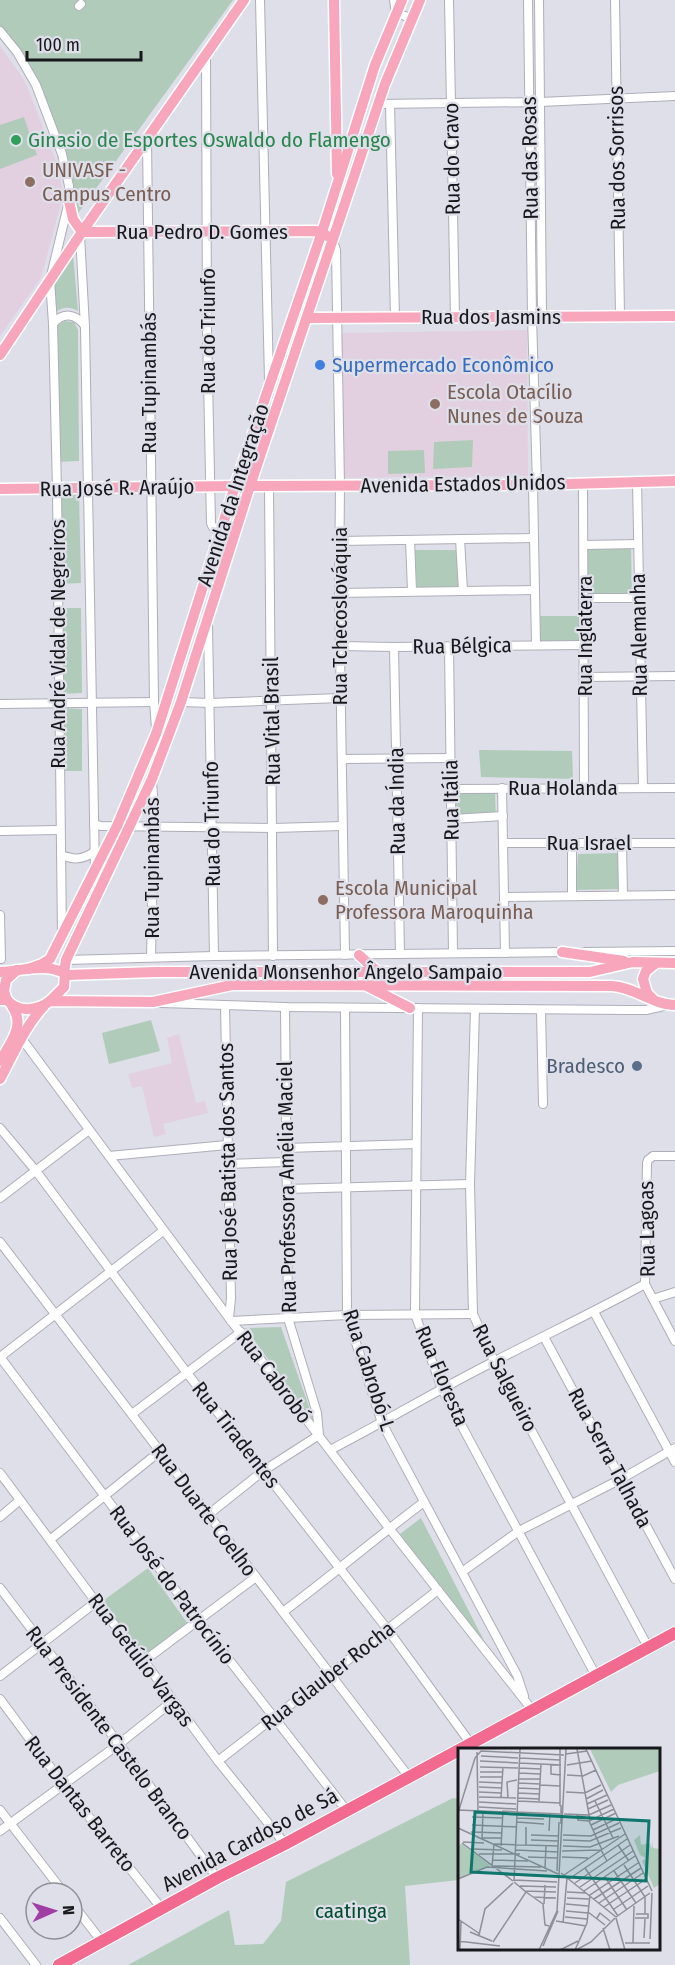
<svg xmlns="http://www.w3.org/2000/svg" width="675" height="1965" viewBox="0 0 675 1965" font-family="'Fira Sans Condensed',sans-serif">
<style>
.education{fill:#e2d0e1}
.green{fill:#b1cbbb}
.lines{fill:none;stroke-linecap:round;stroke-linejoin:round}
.minor-casing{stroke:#aeaeb9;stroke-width:10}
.major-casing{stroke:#fff;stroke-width:13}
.highway-casing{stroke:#fff;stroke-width:14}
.minor{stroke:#fff;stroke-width:8}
.major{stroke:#f7a6bc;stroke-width:10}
.highway{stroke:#f26a8f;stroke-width:12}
.leisure-dot{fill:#2e9e5b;stroke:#dfdfea;stroke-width:2}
.education-dot{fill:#8d6e63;stroke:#dfdfea;stroke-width:2}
.shop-dot{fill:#3f7fe0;stroke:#dfdfea;stroke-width:2}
.service-dot{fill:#5c6f8a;stroke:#dfdfea;stroke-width:2}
.labels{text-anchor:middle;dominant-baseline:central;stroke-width:4.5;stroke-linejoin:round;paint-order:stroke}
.leisure-label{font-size:21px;fill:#27864d;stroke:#dfdfea;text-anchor:start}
.street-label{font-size:21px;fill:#18181c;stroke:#dfdfea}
.education-label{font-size:21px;fill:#785e54;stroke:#dfdfea;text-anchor:start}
.shop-label{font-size:21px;fill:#366cbe;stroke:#dfdfea;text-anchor:start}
.service-label{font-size:21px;fill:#4e5e75;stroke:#dfdfea;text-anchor:end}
.park-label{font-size:21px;fill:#004e2f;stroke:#dfdfea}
.inset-road{fill:none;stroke:#8f8f98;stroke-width:1.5}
.view{fill:#0f766e;fill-opacity:0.15;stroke:#0f766e;stroke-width:3}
.inset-edge{fill:none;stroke:#18181c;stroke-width:3}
</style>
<rect width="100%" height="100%" fill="#dfdfea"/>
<g class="education">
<path d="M0,46L25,81L59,169L63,196L41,278L0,336Z"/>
<path d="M527,330L528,476L342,478V333Z"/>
<path d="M179,1034L196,1103L205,1101L208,1113L163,1124L166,1134L154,1137L142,1086L132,1088L128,1074L172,1063L167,1038Z"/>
</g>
<g class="green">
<path d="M0,0H233L76,216L69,171L36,82L0,28Z"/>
<path d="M24,117L37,155L0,169V125Z"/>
<path d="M73,254L78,311C69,306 64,307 55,312L53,282Z"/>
<path d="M65,321L74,322L78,330L79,461L56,462L55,331L58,325Z"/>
<path d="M473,440L472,467L433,469L434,442Z"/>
<path d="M424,450L425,473L388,474V451Z"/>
<path d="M57,493L79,494L81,583L58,584Z"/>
<path d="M631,545L632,596L586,597V546Z"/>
<path d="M415,550H457L459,590L417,592Z"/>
<path d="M58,608H81L82,693L61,694Z"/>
<path d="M536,616H580V641H537Z"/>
<path d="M59,708L82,709V771H61Z"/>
<path d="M479,750L572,751L573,779L481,777Z"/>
<path d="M453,791H495L496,821H452Z"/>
<path d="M618,853L621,889L576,890L578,854Z"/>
<path d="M151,1020L160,1051L109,1064L102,1033Z"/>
<path d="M281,1327L314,1421L245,1328Z"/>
<path d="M421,1518L495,1662L400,1534Z"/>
<path d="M148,1568L190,1627L142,1662L100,1603Z"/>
<path d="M453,1798L459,1799V1880L405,1886L410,1965H128L229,1910L235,1945L263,1944L281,1921L286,1882Z"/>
</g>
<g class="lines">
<defs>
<g id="minor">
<path d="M260,0L269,380"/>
<path d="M394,0L396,13L411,18"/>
<path d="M449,0L455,317"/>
<path d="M528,0L532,316L537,484"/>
<path d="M539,0L542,316"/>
<path d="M615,0L620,316"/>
<path d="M79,6L81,4"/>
<path d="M0,31L17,52L36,85L62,154L69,186V201L50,280L53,324L57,489L62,936"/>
<path d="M206,54L207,330L211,523C214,533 225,534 234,536"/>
<path d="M378,104L540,102L675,96"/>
<path d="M390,104L395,317"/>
<path d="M147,140L154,702L156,728"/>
<path d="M80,235L85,327L95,870"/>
<path d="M333,241L336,250L340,486L339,593L345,955"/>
<path d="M53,324C63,311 76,314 85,326"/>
<path d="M637,481L643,788"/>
<path d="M583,483L584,789"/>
<path d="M533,485L536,645"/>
<path d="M269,486L273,956"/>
<path d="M460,539L463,591"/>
<path d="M410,540L412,591"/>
<path d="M339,541L534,538"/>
<path d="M584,545L638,544"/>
<path d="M339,593L534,590"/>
<path d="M585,598H639"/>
<path d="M208,626L214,956"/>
<path d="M340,646L394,647L585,645"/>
<path d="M394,647L400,954"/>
<path d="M449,647L453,953"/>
<path d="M585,677L675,676"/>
<path d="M181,702L210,703L340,698"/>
<path d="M0,704L154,702"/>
<path d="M342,759L450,758"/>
<path d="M502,788L505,953"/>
<path d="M452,789L675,788"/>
<path d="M452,819L503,816"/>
<path d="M94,824L101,826L273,828L342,826"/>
<path d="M0,831L59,830"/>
<path d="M504,843H675"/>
<path d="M622,843L623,895"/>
<path d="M61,855C74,860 82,860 94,852"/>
<path d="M399,890L453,888"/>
<path d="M572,896V844"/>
<path d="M504,897L675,895"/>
<path d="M0,915L1,959"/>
<path d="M585,952L675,951"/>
<path d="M151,957L154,809L152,781"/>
<path d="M66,960L214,956L567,952"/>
<path d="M162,1003L285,1007L629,1010H646L668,1005"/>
<path d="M225,1006L231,1298L229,1318"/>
<path d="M345,1008L347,1315L382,1423L517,1675L524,1696"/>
<path d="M418,1008L415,1314L442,1389L596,1676"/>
<path d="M475,1009L470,1184L473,1314L494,1361L648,1647"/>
<path d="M541,1010L543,1104"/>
<path d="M22,1039L229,1318L389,1528L533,1711"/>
<path d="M0,1128L36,1171L187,1373L388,1630L471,1744"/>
<path d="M286,1148L416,1144"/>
<path d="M109,1156L227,1145"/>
<path d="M675,1156H653L648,1160L647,1163L645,1284L675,1341"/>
<path d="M228,1164L286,1162"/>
<path d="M286,1189L470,1184"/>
<path d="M0,1198L89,1130"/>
<path d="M0,1242L409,1777"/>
<path d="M653,1299L675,1292"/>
<path d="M594,1312L675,1462"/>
<path d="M231,1321L347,1315L473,1314"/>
<path d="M544,1337L675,1579"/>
<path d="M0,1357L198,1620L347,1811"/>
<path d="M0,1357L163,1231"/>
<path d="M132,1414L241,1332"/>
<path d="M330,1450C386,1421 439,1389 495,1361C545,1335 596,1311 645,1284"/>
<path d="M0,1473L96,1602L144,1661L218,1761L285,1844"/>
<path d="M209,1514L263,1471L319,1435L317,1413L288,1318L285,1007"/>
<path d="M0,1517L20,1500"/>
<path d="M51,1539L159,1452"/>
<path d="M462,1572L519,1531L621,1479L675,1448"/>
<path d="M0,1588L119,1744L217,1878"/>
<path d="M283,1612C331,1576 376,1538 424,1502"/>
<path d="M144,1661L256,1577"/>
<path d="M0,1676L96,1602"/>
<path d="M0,1699L63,1784L162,1909"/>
<path d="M218,1761L438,1590"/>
<path d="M0,1810L64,1893"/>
<path d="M0,1831L119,1744L173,1701"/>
<path d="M72,1903L102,1942"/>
<path d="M0,1918L36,1965"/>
</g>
<g id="major">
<path d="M334,0L337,174"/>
<path d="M69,201L73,219L82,232L315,231L322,232L327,236"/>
<path d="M307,318L675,316"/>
<path d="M0,355L82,232L244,0"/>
<path d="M0,489L235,486L533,485L675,481"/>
<path d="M562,952L624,961"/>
<path d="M359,955L378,972"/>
<path d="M28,969L42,964L50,959L117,826L156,734L235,486L322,232L375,65L402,0"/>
<path d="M0,972C22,971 48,962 67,975L155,972H590L633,962L675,963"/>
<path d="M64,973L66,960L152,779L181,702L250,486L385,84L420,0"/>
<path d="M367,986L410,1008"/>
<path d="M653,999L647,993L643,979L646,971L656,963"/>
<path d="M0,1000H7C18,1013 37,1011 50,1001L153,1002L232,985L612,986C634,987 653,1005 675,1005"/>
<path d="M7,1000L4,991L6,980L17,970"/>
<path d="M50,1001L64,987L65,974"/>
<path d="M0,1061C10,1044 26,1025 12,1006"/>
<path d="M0,1079C13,1055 25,1026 44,1006"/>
</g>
<g id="highway">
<path d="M461,1749L675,1633"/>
<path d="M59,1965L217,1878L285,1844L459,1750"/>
</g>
</defs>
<use href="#minor" class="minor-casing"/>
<use href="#major" class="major-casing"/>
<use href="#highway" class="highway-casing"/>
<use href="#minor" class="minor"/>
<use href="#major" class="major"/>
<use href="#highway" class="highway"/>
</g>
<circle class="leisure-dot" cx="16" cy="140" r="6"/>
<g class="education-dot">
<circle cx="30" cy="182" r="6"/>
<circle cx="435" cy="404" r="6"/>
<circle cx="323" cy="900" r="6"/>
</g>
<circle class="shop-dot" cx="320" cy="365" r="6"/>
<circle class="service-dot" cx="637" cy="1066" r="6"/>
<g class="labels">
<g class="leisure-label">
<text x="28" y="140">Ginasio de Esportes Oswaldo do Flamengo</text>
</g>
<g class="street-label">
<text transform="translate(530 158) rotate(-91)">Rua das Rosas</text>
<text transform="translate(617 158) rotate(-91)">Rua dos Sorrisos</text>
<text transform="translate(452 159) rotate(-91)">Rua do Cravo</text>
<text x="202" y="232">Rua Pedro D. Gomes</text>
<text x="491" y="317">Rua dos Jasmins</text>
<text transform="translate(208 331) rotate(-90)">Rua do Triunfo</text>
<text transform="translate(149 383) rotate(-90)">Rua Tupinambás</text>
<text transform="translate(463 484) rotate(-1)">Avenida Estados Unidos</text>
<text transform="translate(117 488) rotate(-1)">Rua José R. Araújo</text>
<text transform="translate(233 495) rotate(-72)">Avenida da Integração</text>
<text transform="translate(340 616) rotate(-90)">Rua Tchecoslováquia</text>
<text transform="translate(639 635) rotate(-91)">Rua Alemanha</text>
<text transform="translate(585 636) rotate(-90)">Rua Inglaterra</text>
<text transform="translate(58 644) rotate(-90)">Rua André Vidal de Negreiros</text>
<text transform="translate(462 646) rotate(-1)">Rua Bélgica</text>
<text transform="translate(272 721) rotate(-91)">Rua Vital Brasil</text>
<text x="563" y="788">Rua Holanda</text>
<text transform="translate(451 800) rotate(-91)">Rua Itália</text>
<text transform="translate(397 801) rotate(-91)">Rua da Índia</text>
<text transform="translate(212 824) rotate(-91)">Rua do Triunfo</text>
<text x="589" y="843">Rua Israel</text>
<text transform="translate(152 868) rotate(-90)">Rua Tupinambás</text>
<text x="346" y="972">Avenida Monsenhor Ângelo Sampaio</text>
<text transform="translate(228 1162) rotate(-91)">Rua José Batista dos Santos</text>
<text transform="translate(287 1187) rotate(-91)">Rua Professora Amélia Maciel</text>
<text transform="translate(647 1229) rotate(-91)">Rua Lagoas</text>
<text transform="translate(369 1370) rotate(72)">Rua Cabrobó-L</text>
<text transform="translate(442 1376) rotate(67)">Rua Floresta</text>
<text transform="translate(274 1377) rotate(53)">Rua Cabrobó</text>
<text transform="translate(505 1378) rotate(63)">Rua Salgueiro</text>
<text transform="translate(236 1435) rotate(52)">Rua Tiradentes</text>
<text transform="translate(610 1458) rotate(62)">Rua Serra Talhada</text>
<text transform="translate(204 1510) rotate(53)">Rua Duarte Coelho</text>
<text transform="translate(172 1585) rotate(53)">Rua José do Patrocínio</text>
<text transform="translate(141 1660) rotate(53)">Rua Getúlio Vargas</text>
<text transform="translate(328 1676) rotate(-38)">Rua Glauber Rocha</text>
<text transform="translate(109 1733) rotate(53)">Rua Presidente Castelo Branco</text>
<text transform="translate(80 1804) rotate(52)">Rua Dantas Barreto</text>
<text transform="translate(250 1840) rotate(-28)">Avenida Cardoso de Sá</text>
</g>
<g class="education-label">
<text x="42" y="170">UNIVASF -<tspan x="42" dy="24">Campus Centro</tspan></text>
<text x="447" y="392">Escola Otacílio<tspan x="447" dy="24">Nunes de Souza</tspan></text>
<text x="335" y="888">Escola Municipal<tspan x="335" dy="24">Professora Maroquinha</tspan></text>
</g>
<g class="shop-label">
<text x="332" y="365">Supermercado Econômico</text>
</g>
<g class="service-label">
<text x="625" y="1066">Bradesco</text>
</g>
<g class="park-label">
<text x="351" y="1911">caatinga</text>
</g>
</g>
<g transform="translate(458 1748)">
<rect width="202" height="202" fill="#dfdfea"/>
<path d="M132,1H202V23L160,37L153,44ZM182,87L183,97L192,95L194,101V93L195,100L202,101V136L196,140L184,113L188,110L182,107L176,92ZM4,96L33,118L0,131V97Z" fill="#b1cbbb"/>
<path class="inset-road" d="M119,1L132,72M128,1L194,143M19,4L20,63M108,6L129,3M23,8L60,10M62,10L102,12M22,13L60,15M61,15L103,17M93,16V26L103,27M109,17L134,13M22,19L60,20M61,20L83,21M22,24H44M61,25L82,26M109,27L125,28L138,22M22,29H44M61,31H82M21,34L44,35M60,35L82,36M82,37L102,38M21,39L44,40M60,40L82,41M21,44L43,45M108,44L127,45L143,37M60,45L82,46M21,49L58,50M43,50L45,19M50,50L49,34L59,32M60,50L81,51M128,51L145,42M60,53L102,55M81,53L83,16M137,53L155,90M21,54L58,56M129,56L149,47M102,58V1M21,59L58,61M130,61L150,52M0,62L47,64M59,64L102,66M0,65L17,10L23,3L106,7M106,66L131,67L153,57M119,67L120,72L131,73L156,61M14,69L44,70M59,70L86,71M131,73L144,102M59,74L86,76M103,76V57M14,77L59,79M133,77L158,65M0,80L100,126M135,82L160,70M91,83L92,65M13,84L44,85M73,87L100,88M105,87L133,88L161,75M24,90H43M24,91L25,63M73,92L100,93M105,92L132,93L163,80M5,94L26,95M4,95L55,133M36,96L100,98M68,97V79M160,97L171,113M43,98L45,63L59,64M105,98L132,99L161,88M15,101L44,102M58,102L100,104M104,103L143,102L149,113M21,106H62M70,109L99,110M104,109L130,110M34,112L70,113M166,117L187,149V166M34,118L36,96M36,118L83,119M87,120L88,98M127,120L160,168M99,123L101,74M156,123L178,155M103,125L158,169M48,127L99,128M106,127L167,86M147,129L169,162M0,131L29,119L89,123M111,131L169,91M56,132L99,134M56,133L62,1M117,135L172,97M62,138L98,139M122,139L175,103M67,143L98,144M126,143L177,108M68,144L85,156M109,144L128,145M75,149L98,150M109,150L131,151M136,151L183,120M141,155L185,125M85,156L87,177L91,178M86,156L87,137M108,156L130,158M146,159L188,131M156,161L190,138M108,163L130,165M130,164L147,177M107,169L129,171M158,169L192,145M139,170L142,165L152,173M158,170L167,202M177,170H190V166H178M0,171L22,186M98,173L128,178M105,175L109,130M145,180L152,202M12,184L34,193M21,187L27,161L55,135M186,190L187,171M192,191L194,145M0,193L42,198M35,194L68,144L56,134M167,195H192M175,195L176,158M85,198L100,163M2,202L3,173M81,202L99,163L108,1M102,202L120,193M117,202L129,175L132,147L180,115M118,202L133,194L157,170"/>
<path class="view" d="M17,64L191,73L188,133L13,124Z"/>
<rect width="202" height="202" class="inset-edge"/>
</g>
<g transform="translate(54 1911) rotate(87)"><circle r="28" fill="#dfdfea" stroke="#8f8f98" stroke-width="1.5"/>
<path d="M0-4.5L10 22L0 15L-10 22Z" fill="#a13ea4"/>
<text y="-9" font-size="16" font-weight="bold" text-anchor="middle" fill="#18181c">N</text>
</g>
<path d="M27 51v9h114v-9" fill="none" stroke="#18181c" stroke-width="3"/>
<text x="36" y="51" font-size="18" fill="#18181c" stroke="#dfdfea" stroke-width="4.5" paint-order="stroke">100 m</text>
</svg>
